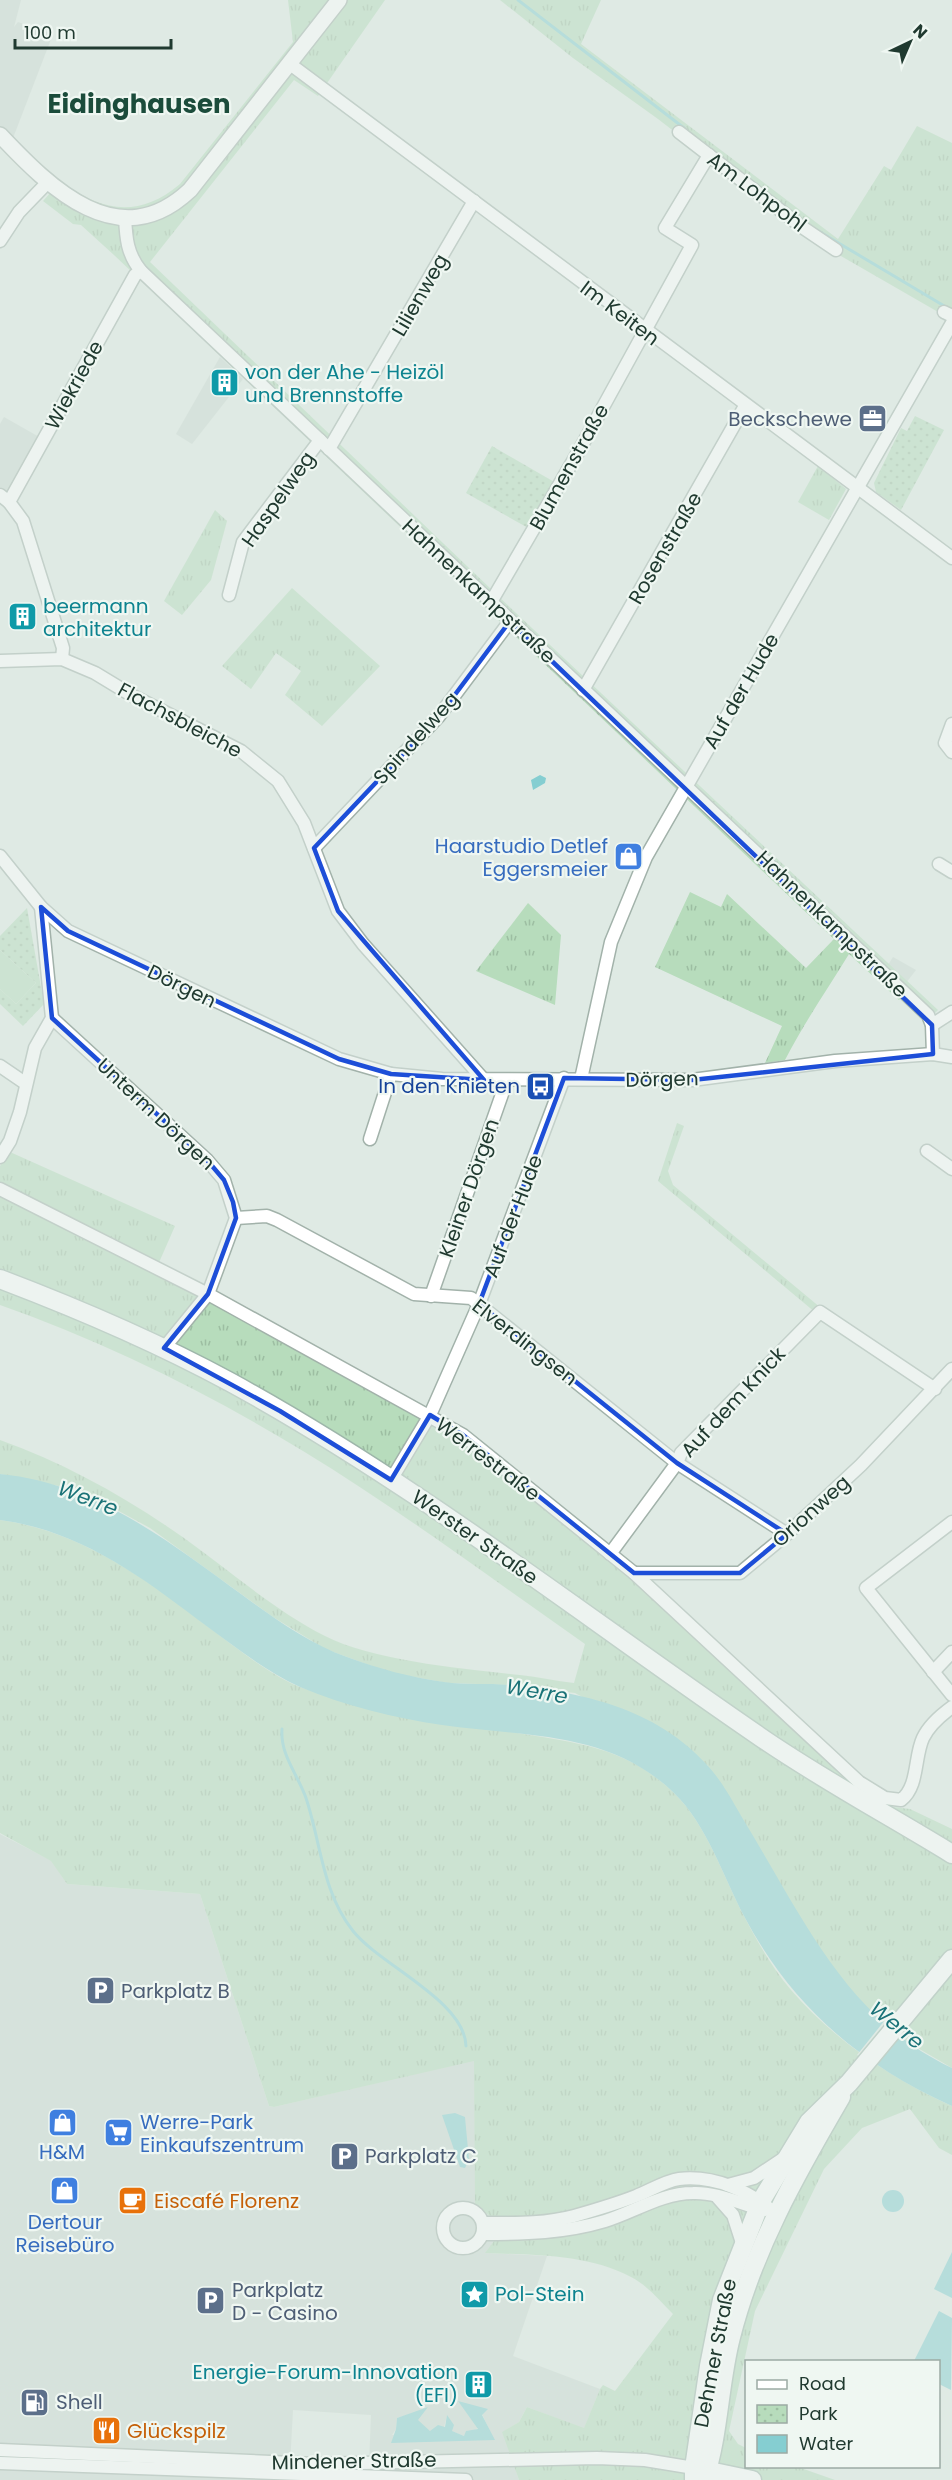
<svg xmlns="http://www.w3.org/2000/svg" width="952" height="2480" viewBox="0 0 952 2480" font-family="Poppins,sans-serif">
<style>
.built{fill:#cddad2;fill-rule:evenodd}
.grass{fill:url(#grass-tufts)}
.park{fill:url(#park-dots)}
.garden{fill:#b7dcbc}
.water{fill:#85ced1}
.pier{fill:#dfeae4}
.lines{fill:none;stroke-linecap:round;stroke-linejoin:round}
.stream{stroke:#85ced1;stroke-width:3}
.minor-casing{stroke:#a2b2aa;stroke-width:15}
.tertiary-casing{stroke:#a2b2aa;stroke-width:18}
.secondary-casing{stroke:#9eb6aa;stroke-width:21}
.minor{stroke:#fff;stroke-width:12}
.tertiary{stroke:#fff;stroke-width:15}
.secondary{stroke:#fff;stroke-width:18}
.marked{fill:none;stroke:#1d4ed8;stroke-width:4.5;stroke-linejoin:round}
.labels{text-anchor:middle;dominant-baseline:central;stroke-width:4.5;stroke-linejoin:round;paint-order:stroke}
.street-label{font-size:20px;fill:#203a30;stroke:#eff7f2}
.culture-label{font-size:20px;fill:#0d838f;stroke:#eff7f2;text-anchor:start}
.service-label{font-size:20px;fill:#4e5e75;stroke:#eff7f2;text-anchor:start}
.shop-label{font-size:20px;fill:#366cbe;stroke:#eff7f2}
.transit-label{font-size:20px;fill:#164399;stroke:#eff7f2;text-anchor:end}
.food-label{font-size:20px;fill:#c56008;stroke:#eff7f2;text-anchor:start}
.water-label{font-size:21px;font-style:italic;fill:#197277;stroke:#eff7f2}
.district-label{font-size:26px;font-weight:bold;fill:#1b4c3b;stroke:#eff7f2}
</style>
<defs>
<pattern id="grass-tufts" width="24" height="20" patternUnits="userSpaceOnUse" patternTransform="scale(1.5)"><rect width="24" height="20" fill="#b7dcbc"/><path d="M3 7l-1-3M5 7V3M7 7l1-3M15 17l-1-3M17 17v-4M19 17l1-3" fill="none" stroke="#9dbea2"/></pattern>
<pattern id="park-dots" width="8" height="8" patternUnits="userSpaceOnUse" patternTransform="scale(1.5)"><rect width="8" height="8" fill="#b7dcbc"/><path d="M2 2h.1M6 6h.1" fill="none" stroke="#9dbea2" stroke-width="1.8" stroke-linecap="round"/></pattern>
</defs>
<rect width="100%" height="100%" fill="#dfeae4"/>
<g class="built">
<path d="M0,0H21L14,27L18,22L53,34L13,138L0,137Z"/>
<path d="M220,357L243,379L192,444L176,434Z"/>
<path d="M4,417L48,442L16,500L0,487V424Z"/>
<path d="M893,957L916,970L906,983L888,965Z"/>
<path d="M0,1834L52,1861L67,1884L200,1894L269,2106L274,2107L474,2060L494,2241L486,2253L547,2256L513,2356L600,2389L584,2429L527,2407L519,2422L503,2432L519,2480H0ZM459,2402L487,2410L482,2414L494,2440L392,2435L396,2429L397,2418L426,2409L417,2420L431,2432L444,2427L447,2416L451,2431L464,2436L478,2428ZM293,2410L371,2415L369,2465H290Z"/>
</g>
<g class="grass">
<path d="M288,0H385L318,96L294,80L150,262L493,591L638,339L636,331L650,342L645,341L499,597L938,1010L928,1020L903,996L899,1000L849,954C827,990 804,1023 785,1060L765,1063L782,1026L655,967L690,892L721,907L727,894L806,968L834,939L114,255L81,225L73,224L43,201L51,192L13,138C61,183 114,240 180,184L293,42Z"/>
<path d="M500,0H601L581,44L838,239L884,166L891,170L917,126L952,143V320L834,252L798,227L658,119L573,58Z"/>
<path d="M818,466L846,489L829,520L798,502Z"/>
<path d="M215,510L227,521L211,580L182,615L164,601Z"/>
<path d="M292,588L380,666L322,726L285,695L301,671L276,653L251,689L222,666Z"/>
<path d="M528,903L561,935L555,1005L476,971Z"/>
<path d="M677,1123L684,1126L668,1171L673,1185L821,1308L816,1313L658,1181Z"/>
<path d="M10,1152L175,1226L157,1267L462,1436L622,1566L857,1787L893,1807L910,1809L952,1829V2068L904,2040L863,2005L825,1958L707,1765L575,1693L506,1685L448,1683L391,1673L325,1649L273,1617L150,1528L104,1503L63,1487L0,1474V1440C65,1463 127,1498 184,1538C230,1571 274,1610 325,1636C374,1661 465,1669 520,1675C538,1677 556,1681 574,1683L585,1644C492,1579 400,1510 303,1451C208,1393 105,1342 0,1305V1166Z"/>
<path d="M0,1520C80,1531 144,1577 207,1626C233,1645 269,1675 300,1687C321,1695 347,1697 369,1701C415,1711 461,1722 507,1731C572,1743 624,1744 674,1793C707,1825 723,1876 744,1916C757,1941 772,1968 791,1990C833,2039 893,2080 952,2106V2155L939,2148L910,2109L862,2128L824,2169L755,2311L729,2431L738,2444L746,2448V2466L798,2467L835,2480H519L502,2432L519,2422L527,2407L584,2428L600,2389L603,2385L615,2391L673,2314C660,2301 647,2285 631,2277C588,2254 533,2255 485,2253L494,2241L490,2216L475,2205L474,2061L274,2107L269,2106L200,1894L67,1884L51,1861L0,1833Z"/>
</g>
<g class="park">
<path d="M915,416L944,430L901,510L876,492L874,483L901,428L907,431Z"/>
<path d="M492,446L556,483L530,529L466,493Z"/>
<path d="M27,908L44,1004L23,1026L0,1004V989L16,1004L36,983L0,950V936Z"/>
</g>
<path class="garden" d="M0,950L36,983L16,1004L0,989Z"/>
<g class="water">
<path d="M540,775L546,778L545,783L533,790L531,780Z"/>
<path d="M0,1474C94,1483 167,1540 241,1594C274,1618 308,1643 347,1657C379,1669 410,1677 444,1682C465,1685 487,1683 509,1685C581,1692 656,1708 707,1765C724,1783 736,1808 749,1829C805,1922 849,2020 952,2068V2106C860,2065 791,2005 744,1916C723,1876 707,1825 674,1793C609,1730 525,1737 442,1725C395,1718 345,1706 300,1687C263,1670 230,1643 197,1619C137,1573 76,1530 0,1520Z"/>
<path d="M455,2113L465,2117L469,2160L465,2168L460,2167L442,2115Z"/>
<circle cx="893" cy="2201" r="11"/>
<path d="M952,2252V2298L934,2289Z"/>
<path d="M939,2311L952,2318L951,2390L939,2384L938,2362L914,2361Z"/>
<path d="M458,2401L488,2409L482,2415L495,2440L391,2443L396,2429L397,2418L428,2407L418,2420L430,2431L438,2425L445,2427L447,2415L454,2425L452,2431L464,2436L466,2431L478,2429Z"/>
</g>
<path class="pier" d="M885,2020L902,2034L875,2067L857,2055Z"/>
<g class="lines">
<g class="stream">
<path d="M518,0L684,128"/>
<path d="M815,229L946,307"/>
<path d="M282,1729C280,1755 298,1775 306,1798C321,1843 322,1892 353,1931C380,1965 465,2001 466,2046"/>
</g>
<defs>
<g id="minor">
<path d="M290,64L952,558"/>
<path d="M679,132L802,227L836,250"/>
<path d="M125,217C126,238 127,254 141,271L928,1015L932,1025L933,1054"/>
<path d="M0,241L19,212L48,182"/>
<path d="M944,312L952,316"/>
<path d="M329,449L474,201"/>
<path d="M0,495L9,502L23,521L63,648L62,659"/>
<path d="M9,502L135,275L141,271"/>
<path d="M229,595L243,542L320,440"/>
<path d="M491,602L580,449L692,245L665,228L709,155"/>
<path d="M0,661L62,659L95,673L133,696L241,751L278,781L304,823L338,911L363,944L484,1080"/>
<path d="M583,690L745,406"/>
<path d="M952,724L945,743L952,752"/>
<path d="M314,848L439,716L510,621"/>
<path d="M0,856L41,907L68,931L339,1059L391,1074L442,1079L692,1080L835,1061L933,1054L952,1057"/>
<path d="M939,864L952,872"/>
<path d="M52,1018L207,1160L224,1180L236,1218L208,1294L164,1348"/>
<path d="M932,1025L952,1012"/>
<path d="M0,1066L25,1083"/>
<path d="M581,1079L611,942L646,857L952,323"/>
<path d="M370,1139L391,1074"/>
<path d="M927,1151L952,1169"/>
<path d="M0,1157L10,1141L20,1112L35,1048L52,1018L41,907"/>
<path d="M0,1189L208,1294L463,1435L634,1573L859,1782L885,1798L901,1800C919,1786 914,1757 923,1738C929,1725 941,1715 952,1707"/>
<path d="M236,1218L267,1216L277,1220L414,1294L471,1298L677,1463L787,1534"/>
<path d="M431,1296L507,1080"/>
<path d="M391,1480L430,1415L479,1304L564,1078"/>
<path d="M952,1522L866,1588L952,1695"/>
<path d="M610,1554L677,1463L681,1453L820,1312L935,1389"/>
<path d="M634,1573H740L787,1534L861,1465L952,1369"/>
<path d="M933,1672L952,1652"/>
<path d="M728,2185L754,2178L784,2158"/>
<path d="M718,2198L733,2215L742,2243"/>
<circle cx="463" cy="2228" r="20"/>
<path d="M483,2223C514,2223 544,2224 574,2216C595,2210 616,2204 636,2196C649,2191 665,2181 679,2179C714,2175 750,2191 776,2214"/>
<path d="M483,2234C525,2234 565,2233 605,2221C634,2212 662,2193 693,2193C716,2192 741,2204 764,2210"/>
<path d="M0,2450L315,2464L597,2458L645,2460L694,2468"/>
<path d="M0,2463L466,2480"/>
</g>
<path id="tertiary" d="M0,135C50,188 119,257 190,190L339,0"/>
<g id="secondary">
<path d="M0,1279C79,1309 156,1342 230,1382C415,1483 582,1615 756,1734C819,1778 887,1814 952,1854"/>
<path d="M695,2468L752,2480"/>
<path d="M694,2480V2468L709,2366L722,2300L761,2201L809,2122L849,2083L952,1959"/>
<path d="M704,2480C719,2436 719,2383 731,2337C753,2250 796,2174 841,2097"/>
</g>
</defs>
<use href="#minor" class="minor-casing"/>
<use href="#tertiary" class="tertiary-casing"/>
<use href="#secondary" class="secondary-casing"/>
<use href="#minor" class="minor"/>
<use href="#tertiary" class="tertiary"/>
<use href="#secondary" class="secondary"/>
</g>
<path d="M0 0H952V2480H0ZM510,621L932,1025L933,1054L692,1080L564,1078L479,1304L677,1463L787,1534L740,1573H634L463,1435L430,1415L391,1480L280,1411L164,1348L208,1294L236,1218L233,1202L224,1180L207,1160L52,1018L41,907L68,931L339,1059L391,1074L484,1080L338,911L314,848L439,716Z" fill="#dfeae4" fill-opacity=".55" fill-rule="evenodd"/>
<path class="marked" d="M510,621L932,1025L933,1054L692,1080L564,1078L479,1304L677,1463L787,1534L740,1573H634L463,1435L430,1415L391,1480L280,1411L164,1348L208,1294L236,1218L233,1202L224,1180L207,1160L52,1018L41,907L68,931L339,1059L391,1074L484,1080L338,911L314,848L439,716Z"/>
<defs>
<symbol id="building-square" viewBox="-11 -11 22 22"><rect x="-9" y="-9" width="18" height="18" rx="4" fill="#0f9aa8" stroke="#eff7f2"/><path d="M-4-6H4V6H1V3H-1V6H-4ZM-2.5-4.3h1.7v1.8h-1.7ZM.8-4.3h1.7v1.8H.8ZM-2.5-1h1.7V.8h-1.7ZM.8-1h1.7V.8H.8Z" fill="#fff"/></symbol>
<symbol id="office-square" viewBox="-11 -11 22 22"><rect x="-9" y="-9" width="18" height="18" rx="4" fill="#5c6f8a" stroke="#eff7f2"/><path d="M-6-3h4V-5.5h4V-3h4V5H-6ZM-1-4.5V-3h2v-1.5ZM-6 0V1H6V0Z" fill="#fff"/></symbol>
<symbol id="shop-square" viewBox="-11 -11 22 22"><rect x="-9" y="-9" width="18" height="18" rx="4" fill="#3f7fe0" stroke="#eff7f2"/><path d="M-5-2.5h2.3a2.7 3.5 0 0 1 5.4 0H5L5.5 6h-11ZM-1.5-2.5h3a1.5 2.3 0 0 0-3 0Z" fill="#fff"/></symbol>
<symbol id="bus-square" viewBox="-11 -11 22 22"><rect x="-9" y="-9" width="18" height="18" rx="4" fill="#1a4fb4" stroke="#eff7f2"/><path d="M-5-6H5V4H4V6H2V4H-2V6H-4V4H-5ZM-3.5-4V0h7V-4ZM-3.5 1.2v1.5H-2V1.2ZM2 1.2v1.5H3.5V1.2Z" fill="#fff"/></symbol>
<symbol id="parking-square" viewBox="-11 -11 22 22"><rect x="-9" y="-9" width="18" height="18" rx="4" fill="#5c6f8a" stroke="#eff7f2"/><path d="M-3.5-5.5H1a3.5 3.5 0 0 1 0 7H-1V5.5H-3.5ZM-1-3.4V-.6H.8a1.4 1.4 0 0 0 0-2.8Z" fill="#fff"/></symbol>
<symbol id="supermarket-square" viewBox="-11 -11 22 22"><rect x="-9" y="-9" width="18" height="18" rx="4" fill="#3f7fe0" stroke="#eff7f2"/><path d="M-6-5.5h2.5l.6 2H6L4.5 2H-2.5L-4.4-4H-6ZM-1.5 3.2a1.3 1.3 0 1 0 .1 0ZM3 3.2a1.3 1.3 0 1 0 .1 0Z" fill="#fff"/></symbol>
<symbol id="cafe-square" viewBox="-11 -11 22 22"><rect x="-9" y="-9" width="18" height="18" rx="4" fill="#e8710a" stroke="#eff7f2"/><path d="M-5.5-4.5H6V0H3Q3 3.5 0 3.5H-2.5Q-5.5 3.5-5.5 0ZM3-3.2v2h1.7v-2ZM-6 4.5H4V6H-6Z" fill="#fff"/></symbol>
<symbol id="sight-square" viewBox="-11 -11 22 22"><rect x="-9" y="-9" width="18" height="18" rx="4" fill="#0f9aa8" stroke="#eff7f2"/><path d="M0-6L1.8-2.2L6-1.7L2.9 1.2L3.7 5.4L0 3.3L-3.7 5.4L-2.9 1.2L-6-1.7L-1.8-2.2Z" fill="#fff"/></symbol>
<symbol id="fuel-square" viewBox="-11 -11 22 22"><rect x="-9" y="-9" width="18" height="18" rx="4" fill="#5c6f8a" stroke="#eff7f2"/><path d="M-5.5-6h7V0h2V4h1.3V-2.5L3-4.5l.8-.8L6-3V5H2.5V1h-1V6h-7ZM-4.2-4.7v3.2H.2V-4.7Z" fill="#fff"/></symbol>
<symbol id="restaurant-square" viewBox="-11 -11 22 22"><rect x="-9" y="-9" width="18" height="18" rx="4" fill="#e8710a" stroke="#eff7f2"/><path d="M-5-6h1v4h1v-4h1v4h1v-4h1v5L-1.5 .5V6h-2V.5L-5-1ZM5-6V6H3V1.5H1.5Q1.5-4 5-6Z" fill="#fff"/></symbol>
</defs>
<g fill-rule="evenodd">
<use href="#building-square" x="208" y="366" width="33" height="33"/>
<use href="#office-square" x="856" y="402" width="33" height="33"/>
<use href="#building-square" x="6" y="600" width="33" height="33"/>
<use href="#shop-square" x="612" y="840" width="33" height="33"/>
<use href="#bus-square" x="524" y="1070" width="33" height="33"/>
<use href="#parking-square" x="84" y="1974" width="33" height="33"/>
<use href="#shop-square" x="46" y="2106" width="33" height="33"/>
<use href="#supermarket-square" x="102" y="2116" width="33" height="33"/>
<use href="#parking-square" x="328" y="2140" width="33" height="33"/>
<use href="#shop-square" x="48" y="2174" width="33" height="33"/>
<use href="#cafe-square" x="116" y="2184" width="33" height="33"/>
<use href="#sight-square" x="458" y="2278" width="33" height="33"/>
<use href="#parking-square" x="194" y="2284" width="33" height="33"/>
<use href="#building-square" x="462" y="2368" width="33" height="33"/>
<use href="#fuel-square" x="18" y="2386" width="33" height="33"/>
<use href="#restaurant-square" x="90" y="2414" width="33" height="33"/>
</g>
<g class="labels">
<g class="street-label">
<text transform="translate(757 192) rotate(37)">Am Lohpohl</text>
<text transform="translate(420 295) rotate(-60)">Lilienweg</text>
<text transform="translate(620 313) rotate(37)">Im Keiten</text>
<text transform="translate(74 385) rotate(-61)">Wiekriede</text>
<text transform="translate(569 467) rotate(-61)">Blumenstraße</text>
<text transform="translate(278 499) rotate(-55)">Haspelweg</text>
<text transform="translate(665 548) rotate(-60)">Rosenstraße</text>
<text transform="translate(479 591) rotate(43)">Hahnenkampstraße</text>
<text transform="translate(741 691) rotate(-60)">Auf der Hude</text>
<text transform="translate(180 720) rotate(28)">Flachsbleiche</text>
<text transform="translate(416 738) rotate(-48)">Spindelweg</text>
<text transform="translate(832 924) rotate(44)">Hahnenkampstraße</text>
<text transform="translate(182 986) rotate(26)">Dörgen</text>
<text transform="translate(662 1079) rotate(-1)">Dörgen</text>
<text transform="translate(156 1114) rotate(43)">Unterm Dörgen</text>
<text transform="translate(469 1188) rotate(-71)">Kleiner Dörgen</text>
<text transform="translate(513 1216) rotate(-69)">Auf der Hude</text>
<text transform="translate(525 1342) rotate(38)">Elverdingsen</text>
<text transform="translate(733 1402) rotate(-47)">Auf dem Knick</text>
<text transform="translate(488 1459) rotate(37)">Werrestraße</text>
<text transform="translate(811 1511) rotate(-42)">Orionweg</text>
<text transform="translate(475 1537) rotate(35)">Werster Straße</text>
<text transform="translate(715 2353) rotate(-79)">Dehmer Straße</text>
<text transform="translate(354 2461) rotate(-1)">Mindener Straße</text>
</g>
<g class="culture-label">
<text x="245" y="372">von der Ahe - Heizöl<tspan x="245" dy="23">und Brennstoffe</tspan></text>
<text x="43" y="606">beermann<tspan x="43" dy="23">architektur</tspan></text>
<text x="495" y="2294">Pol-Stein</text>
<text x="458" y="2372" text-anchor="end">Energie-Forum-Innovation<tspan x="458" dy="23">(EFI)</tspan></text>
</g>
<g class="service-label">
<text x="852" y="419" text-anchor="end">Beckschewe</text>
<text x="121" y="1991">Parkplatz B</text>
<text x="365" y="2156">Parkplatz C</text>
<text x="232" y="2290">Parkplatz<tspan x="232" dy="23">D - Casino</tspan></text>
<text x="56" y="2402">Shell</text>
</g>
<g class="shop-label">
<text x="608" y="846" text-anchor="end">Haarstudio Detlef<tspan x="608" dy="23">Eggersmeier</tspan></text>
<text x="140" y="2122" text-anchor="start">Werre-Park<tspan x="140" dy="23">Einkaufszentrum</tspan></text>
<text x="62" y="2152">H&amp;M</text>
<text x="65" y="2222">Dertour<tspan x="65" dy="23">Reisebüro</tspan></text>
</g>
<g class="transit-label">
<text x="520" y="1086">In den Knieten</text>
</g>
<g class="food-label">
<text x="154" y="2201">Eiscafé Florenz</text>
<text x="127" y="2431">Glückspilz</text>
</g>
<g class="water-label">
<text transform="translate(88 1498) rotate(21)">Werre</text>
<text transform="translate(537 1691) rotate(10)">Werre</text>
<text transform="translate(897 2025) rotate(39)">Werre</text>
</g>
<g class="district-label">
<text x="139" y="104">Eidinghausen</text>
</g>
</g>
<rect x="745" y="2360" width="195" height="108" fill="#eff7f2" stroke="#9caba4" stroke-width="1.5"/>
<rect x="757" y="2380" width="30" height="9" fill="#ffffff" stroke="#9caba4" stroke-width="1.5"/>
<text x="799" y="2390" font-size="18" fill="#203a30">Road</text>
<rect x="757" y="2405" width="30" height="18" fill="url(#park-dots)" stroke="#9caba4" stroke-width="1.5"/>
<text x="799" y="2420" font-size="18" fill="#203a30">Park</text>
<rect x="757" y="2435" width="30" height="18" fill="#85ced1" stroke="#9caba4" stroke-width="1.5"/>
<text x="799" y="2450" font-size="18" fill="#203a30">Water</text>
<g transform="translate(910 42) rotate(44)" stroke="#eff7f2" stroke-width="4.5" paint-order="stroke">
<path d="M0-4.5L10 22L0 15L-10 22Z" fill="#203a30"/>
<text y="-9" font-size="16" font-weight="bold" text-anchor="middle" fill="#203a30">N</text>
</g>
<path d="M15 39v9h156v-9" fill="none" stroke="#203a30" stroke-width="3"/>
<text x="24" y="39" font-size="18" fill="#203a30" stroke="#eff7f2" stroke-width="4.5" paint-order="stroke">100 m</text>
</svg>
